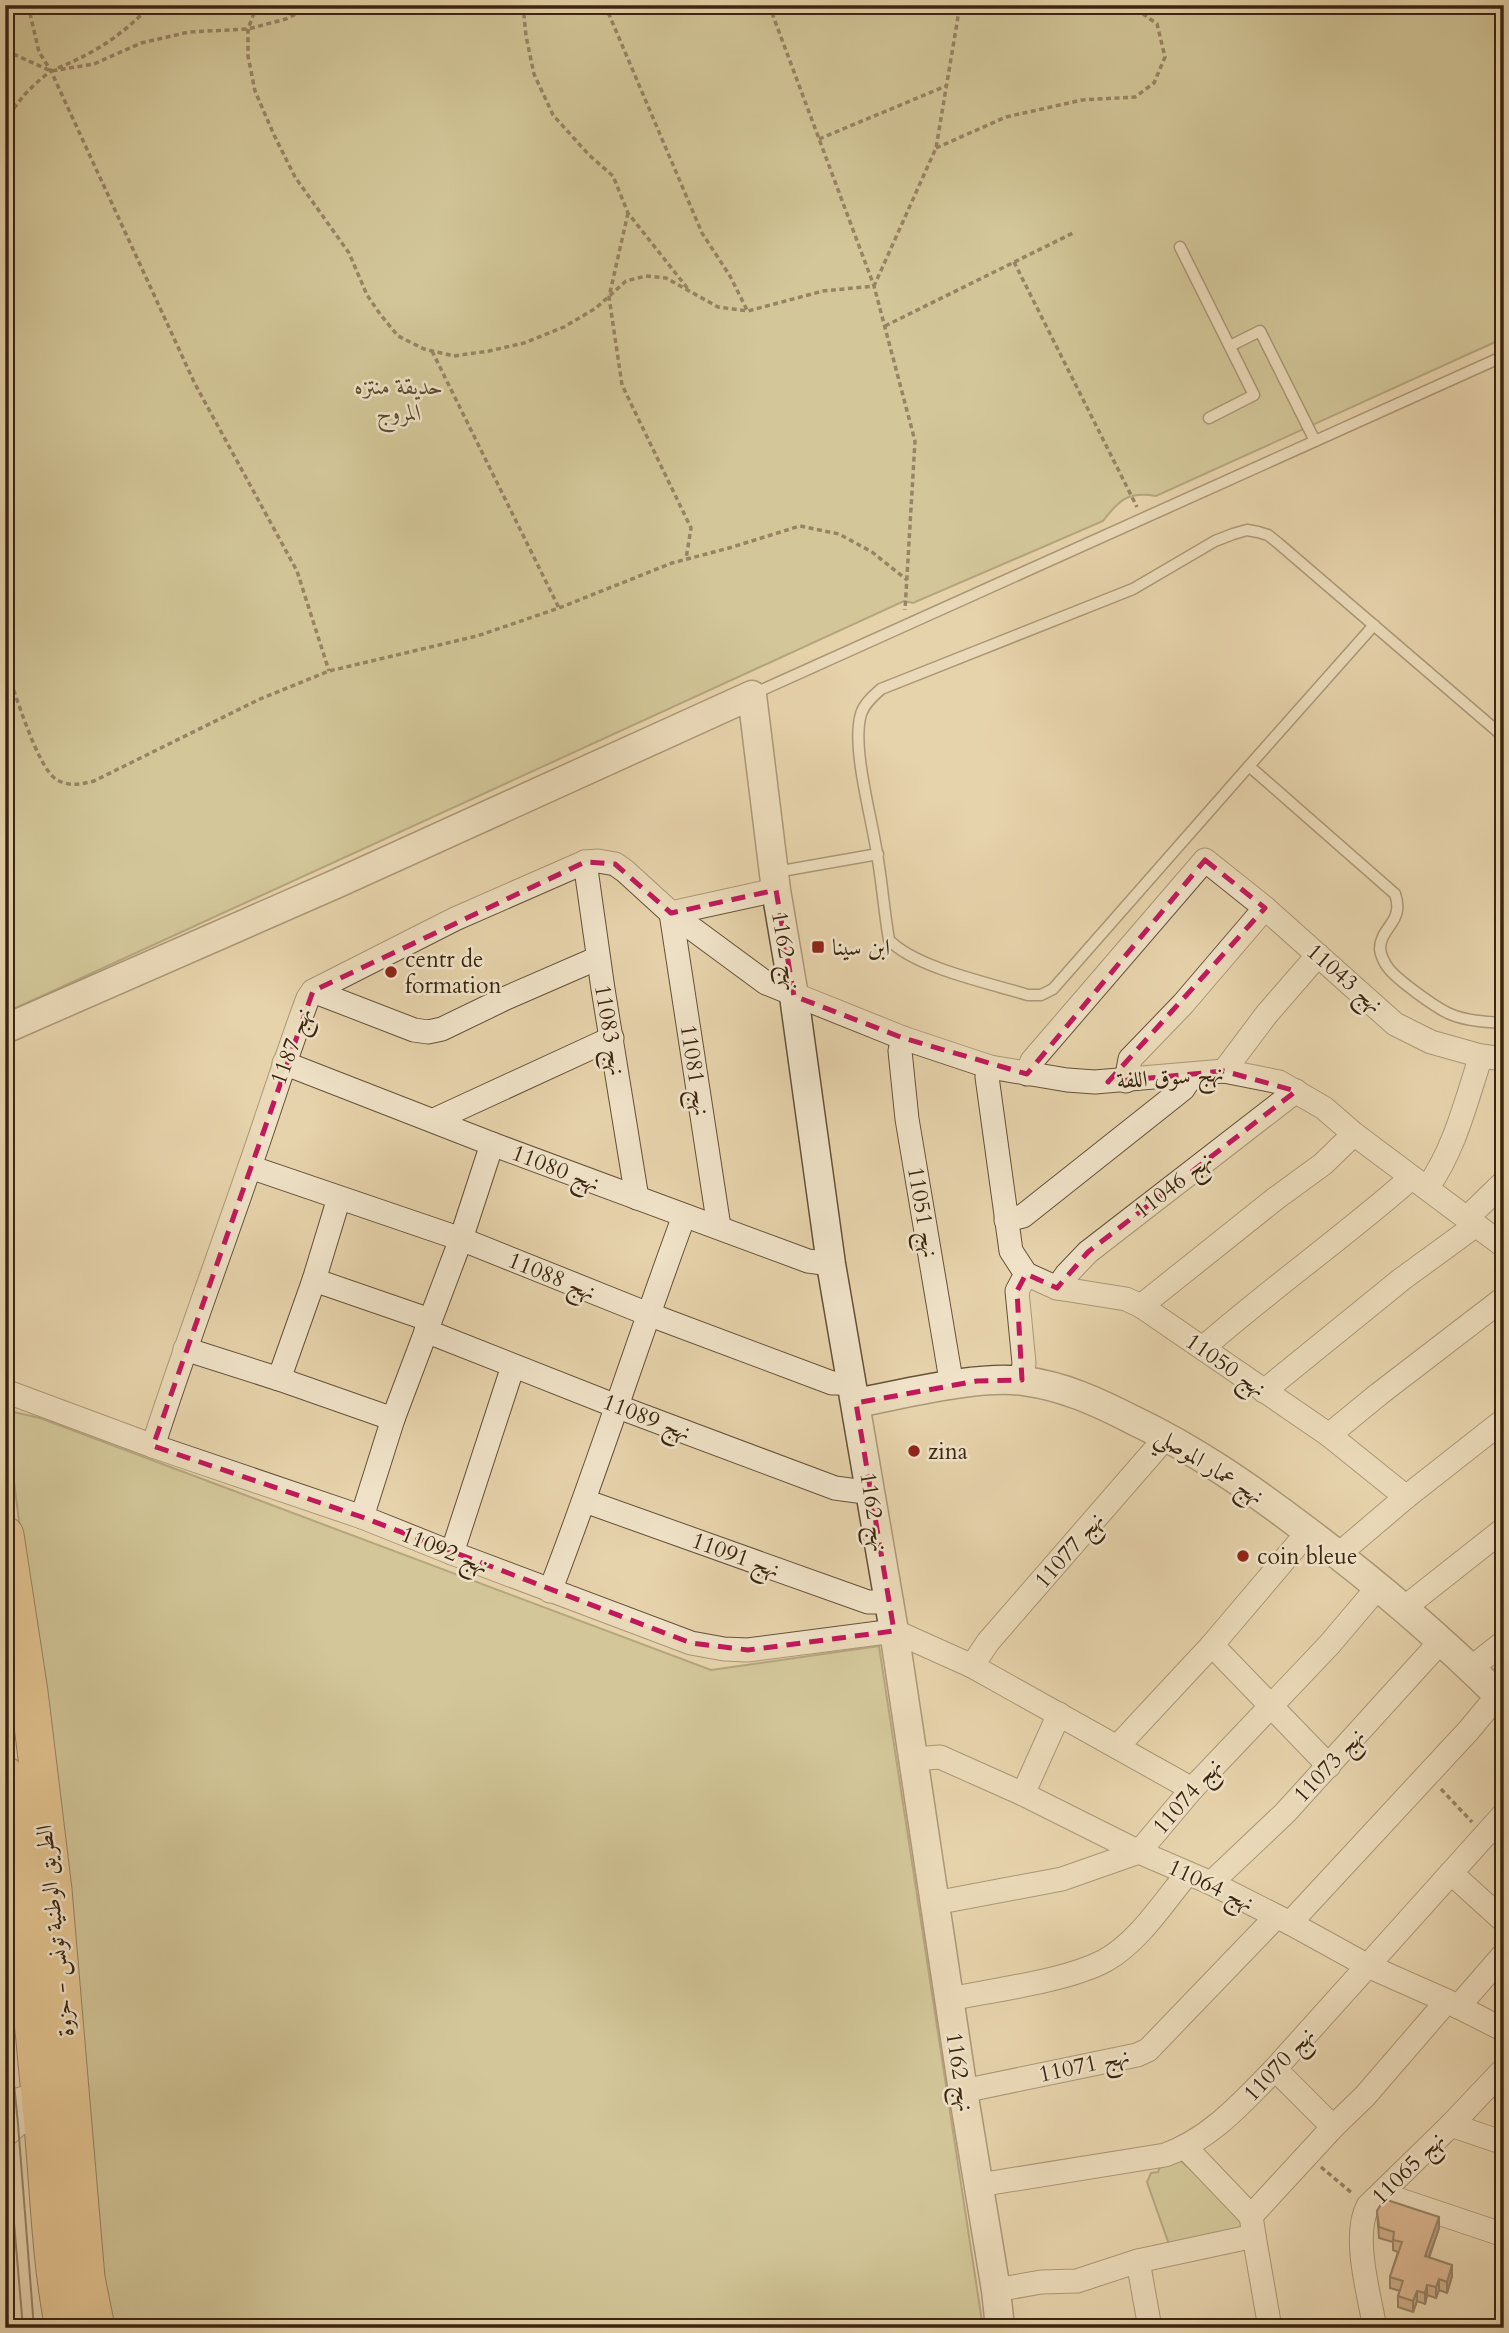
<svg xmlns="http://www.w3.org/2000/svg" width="1509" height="2333" viewBox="0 0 1509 2333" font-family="Cardo,Amiri,serif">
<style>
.green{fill:#bcba84;stroke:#7c704a;stroke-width:2}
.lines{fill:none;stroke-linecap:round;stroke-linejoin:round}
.service-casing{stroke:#665137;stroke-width:13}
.minor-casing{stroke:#665137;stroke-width:25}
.tertiary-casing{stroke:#665137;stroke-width:31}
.trunk-casing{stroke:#3b2610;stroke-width:39}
.path{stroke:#3b2610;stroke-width:3.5;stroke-dasharray:5 3.5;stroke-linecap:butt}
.service{stroke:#efe2c8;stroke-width:10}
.minor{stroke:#efe2c8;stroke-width:23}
.tertiary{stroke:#efe2c8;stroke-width:28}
.trunk{stroke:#e3b976;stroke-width:37}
.tram{stroke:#3b2610;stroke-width:2}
.wall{fill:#b27f5f;stroke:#3b2610;stroke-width:2}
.shaded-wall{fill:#91684e;stroke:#3b2610;stroke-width:2}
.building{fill:#cf946f;stroke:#3b2610;stroke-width:2}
.marked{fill:none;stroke:#c2185b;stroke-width:5;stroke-dasharray:14 9;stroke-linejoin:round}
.poi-dot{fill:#8f2418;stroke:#efe2c8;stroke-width:2.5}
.labels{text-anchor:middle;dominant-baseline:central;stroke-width:5;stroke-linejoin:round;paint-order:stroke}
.park-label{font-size:23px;font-style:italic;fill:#5b4b2d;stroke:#efe2c8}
.poi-label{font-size:23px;fill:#3b2610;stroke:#efe2c8;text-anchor:start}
.street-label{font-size:23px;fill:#3b2610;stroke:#efe2c8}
</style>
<rect width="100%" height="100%" fill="#e6d2ab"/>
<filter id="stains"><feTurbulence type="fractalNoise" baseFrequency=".00286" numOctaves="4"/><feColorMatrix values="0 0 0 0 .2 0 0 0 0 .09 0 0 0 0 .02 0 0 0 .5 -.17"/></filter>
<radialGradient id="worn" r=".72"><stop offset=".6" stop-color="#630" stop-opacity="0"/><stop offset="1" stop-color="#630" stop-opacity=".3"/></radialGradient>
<g class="green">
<path d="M5,5H1504V338L1156,496C1128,491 1119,500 1103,521L913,603L904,601L5,1013Z"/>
<path d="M5,1410L40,1418L711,1670L879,1646L983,2328H104L24,1561Z"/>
<path d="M1180,2160L1245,2219L1252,2231L1171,2250L1147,2182L1151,2173L1158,2172L1161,2165Z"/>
</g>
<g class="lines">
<defs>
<g id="service">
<path d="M1180,247L1254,395L1209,418"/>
<path d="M1230,346L1260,331L1315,441"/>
<path d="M753,694L1504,356"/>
<path d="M1504,737L1278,543L1268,535L1258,532L1247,530L1233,534L1215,541L1133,589L881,689C873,696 864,704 861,714C851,747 872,818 877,854C882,882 884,911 889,940C916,968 989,983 1028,995H1041L1053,989L1249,766L1395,894C1405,922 1380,927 1380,949C1381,956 1385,964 1389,969C1399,981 1436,1008 1450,1014C1466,1021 1487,1022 1504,1023"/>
<path d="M1249,766L1374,625"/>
<path d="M776,872L878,854"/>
</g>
<g id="minor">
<path d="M585,862L603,989L637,1198"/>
<path d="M313,991L414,1030L428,1032L442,1029L506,998L598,958"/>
<path d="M903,1038L900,1051L907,1119L952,1386"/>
<path d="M284,1063L492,1144L808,1261L831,1264"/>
<path d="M990,1067L987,1077L1011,1251L1026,1274L1017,1291L1024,1363L1022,1380"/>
<path d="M1224,1071L1266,1015L1318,955"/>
<path d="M1027,1074L1032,1061L1205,860L1265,908L1395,1024L1431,1042L1481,1056L1504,1059"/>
<path d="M1126,1081L1130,1059L1183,1004L1265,908"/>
<path d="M434,1120L612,1038"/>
<path d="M250,1167L461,1239L648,1314L832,1383H852"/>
<path d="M1427,1188C1455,1149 1466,1101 1481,1056"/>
<path d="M1467,1218L1504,1182"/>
<path d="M1006,1220L1023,1216L1183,1089L1193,1074"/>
<path d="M719,1227L671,913L776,890"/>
<path d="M1026,1274L1057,1288L1126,1299L1141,1306L1329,1435L1406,1497"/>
<path d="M314,1280L430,1320"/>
<path d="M1057,1288L1066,1275L1088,1252L1296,1091"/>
<path d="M1141,1306L1275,1199L1323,1164L1354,1134"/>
<path d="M426,1331L616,1406L835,1488L872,1493"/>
<path d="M1203,1348C1270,1289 1344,1237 1411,1178"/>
<path d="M185,1349L279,1379L393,1419"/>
<path d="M279,1379L314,1280L339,1198"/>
<path d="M5,1391L153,1446L362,1517L452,1553L691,1643L724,1649L748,1650L894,1631L972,1666L1192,1789"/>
<path d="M1264,1391L1402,1279L1476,1225"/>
<path d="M1329,1435L1379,1394L1504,1298"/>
<path d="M153,1446C183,1353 217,1262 249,1169C269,1112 287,1054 308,998L313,991L455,919L585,862L598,861L615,864L625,871L671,913L766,983L903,1038L990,1067L1067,1080L1095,1082L1224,1071L1279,1082L1324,1108L1354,1134L1504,1246"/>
<path d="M585,1501L868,1602H888"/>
<path d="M362,1517L393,1419L461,1239L492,1144"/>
<path d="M452,1553L513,1366"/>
<path d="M1339,1554L1406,1497L1504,1420"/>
<path d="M550,1591C598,1467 638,1340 684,1216"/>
<path d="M1404,1608L1504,1529"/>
<path d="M1212,1645L1329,1766"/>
<path d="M972,1666L988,1642L1167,1436"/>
<path d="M1471,1668L1504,1642"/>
<path d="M1117,1747L1212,1645L1308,1532"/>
<path d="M913,1759L940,1757L1023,1794L1139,1852L1211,1883L1290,1923L1368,1966L1447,2001L1504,2030"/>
<path d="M1023,1794L1059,1714"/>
<path d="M1451,1873L1504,1921"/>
<path d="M1211,1883L1285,1813L1442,1640"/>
<path d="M935,1903L1062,1879L1139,1852L1192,1789L1329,1645L1379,1586"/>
<path d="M1290,1923L1469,1730L1498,1695"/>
<path d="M949,1999C993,1990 1068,1981 1106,1960C1139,1941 1163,1903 1187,1874"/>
<path d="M1458,2007L1504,1954"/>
<path d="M1275,2069L1333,2127"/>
<path d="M963,2091L1137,2055L1148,2050L1276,1917"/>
<path d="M5,2104L40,2093H52"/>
<path d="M1451,2125L1504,2143"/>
<path d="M5,2136L18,2124L52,2113"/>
<path d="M1186,2148L1251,2216"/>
<path d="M979,2185L1165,2155C1210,2139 1242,2103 1275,2069L1504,1814"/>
<path d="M1382,2194L1504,2235"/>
<path d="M1254,2236L1270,2328"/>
<path d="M1138,2261L1150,2328"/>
<path d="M996,2290L1041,2282L1077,2281L1138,2261L1254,2236L1251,2216L1333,2127L1365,2096L1447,2001"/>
<path d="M1375,2328C1369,2295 1352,2235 1368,2206L1451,2125L1504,2069"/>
</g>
<g id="tertiary">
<path d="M5,1029L338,883L752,695L776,890L794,996L831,1264L894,1631L963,2091L996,2290L1000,2328"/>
<path d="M856,1403C905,1394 976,1375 1024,1381C1063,1386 1098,1402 1133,1420C1194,1449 1249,1487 1303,1528C1374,1581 1441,1638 1504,1701"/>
</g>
<g id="trunk">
<path d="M5,1535L29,1692L53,1890L86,2278L96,2328"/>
<path d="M5,1775C22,1888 31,2002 42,2115C49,2186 50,2258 64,2328"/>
</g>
</defs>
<use href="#service" class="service-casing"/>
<use href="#minor" class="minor-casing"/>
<use href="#tertiary" class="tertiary-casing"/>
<use href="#trunk" class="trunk-casing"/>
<g class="path">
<path d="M28,5L39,52L51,71L195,384L297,571L329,671"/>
<path d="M257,5L248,29V56L255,91L274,135L295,177L349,253L367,295L380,314L398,336L424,349L454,356L489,351L524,343L564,327L596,308L626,281L646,276L666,278L718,307L748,311L823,291L874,286L936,148L960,5"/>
<path d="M523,5L526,36L534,74L553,115L589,155L613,176L628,213L688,289"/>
<path d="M605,5L702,233L730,276L747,310"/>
<path d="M769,5L874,286L915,441L905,610"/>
<path d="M5,53L13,54L51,71L94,64L141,43L189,32L248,29L286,19L313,5"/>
<path d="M58,68C98,51 121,36 151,5"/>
<path d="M5,123C17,101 32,85 51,71"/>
<path d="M819,139L946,86"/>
<path d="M936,148L1006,117L1082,100L1135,97L1154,83L1165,57L1157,24L1131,5"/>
<path d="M628,213L609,297L622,385L691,528L686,559"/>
<path d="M1014,262L1137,507"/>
<path d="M885,326L1073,233"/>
<path d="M432,351L559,608"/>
<path d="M5,666C15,691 37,768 57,780C70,787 81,784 94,781L260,699L329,671L477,636L559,608L672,563L729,548L800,526L839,534L872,552L907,580"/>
<path d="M1441,1789L1472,1822"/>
<path d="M1321,2167L1353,2194"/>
</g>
<use href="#service" class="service"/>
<use href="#minor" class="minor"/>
<use href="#tertiary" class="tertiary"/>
<use href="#trunk" class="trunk"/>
<g class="tram">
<path d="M5,1994L18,2124L34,2328"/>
<path d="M5,2117L23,2328"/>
</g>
</g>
<g class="wall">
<path d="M1377,2211L1439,2228L1429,2258L1452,2276L1447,2293L1439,2290L1436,2298L1427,2295L1425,2304L1417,2301L1413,2312L1398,2307V2296L1400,2291L1390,2288V2277L1398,2252L1393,2250V2242L1379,2238Z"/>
<path d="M1504,2276V2306L1499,2305V2294Z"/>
</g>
<g class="shaded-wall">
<path d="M1439,2217V2228L1425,2267V2256Z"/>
<path d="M1452,2265V2276L1447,2293V2282Z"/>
<path d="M1439,2279V2290L1436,2298V2287Z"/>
<path d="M1427,2285V2295L1425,2304V2293Z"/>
<path d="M1417,2291V2301L1413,2312V2301Z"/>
</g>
<g class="building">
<path d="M1384,2199L1439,2217L1425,2256L1452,2265L1447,2282L1439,2279L1436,2287L1427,2285L1425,2293L1417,2291L1413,2301L1398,2296L1403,2281L1390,2277L1402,2242L1393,2240L1394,2232L1379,2227L1377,2211Z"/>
<path d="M1504,2276V2296L1499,2294Z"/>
</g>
<path d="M0 0H1509V2333H0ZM1205,860L1265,908L1108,1082L1224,1071L1296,1091L1088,1252L1057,1288L1026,1274L1017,1291L1022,1380L977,1381L856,1403L894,1631L748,1650L691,1643L362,1517L153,1446L313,991L585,862L615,864L671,913L776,890L794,996L903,1038L1027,1074Z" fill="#e6d2ab" fill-opacity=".55" fill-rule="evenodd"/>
<path class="marked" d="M1205,860L1265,908L1108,1082L1224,1071L1296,1091L1088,1252L1057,1288L1026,1274L1017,1291L1022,1380L977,1381L856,1403L894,1631L748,1650L691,1643L362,1517L153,1446L313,991L585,862L615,864L671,913L776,890L794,996L903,1038L1027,1074Z"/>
<g class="poi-dot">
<rect x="811" y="940" width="14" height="14" rx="3.5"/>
<circle cx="391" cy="972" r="7"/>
<circle cx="914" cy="1451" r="7"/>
<circle cx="1243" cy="1556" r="7"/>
</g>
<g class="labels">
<g class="park-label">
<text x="399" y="386">حديقة منتزه<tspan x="399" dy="26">المروج</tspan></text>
</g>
<g class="poi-label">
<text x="832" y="947">ابن سينا</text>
<text x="405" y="959">centr de<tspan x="405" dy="26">formation</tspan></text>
<text x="928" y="1451">zina</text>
<text x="1257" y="1556">coin bleue</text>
</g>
<g class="street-label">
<text transform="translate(786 951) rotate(80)">نهج 1162</text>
<text transform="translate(1345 978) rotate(41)">نهج 11043</text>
<text transform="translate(610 1030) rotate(80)">نهج 11083</text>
<text transform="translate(291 1046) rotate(-70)">نهج 1187</text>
<text transform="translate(695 1070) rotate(81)">نهج 11081</text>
<text transform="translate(1170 1077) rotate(-4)">نهج سوق اللفة</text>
<text transform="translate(556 1168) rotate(21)">نهج 11080</text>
<text transform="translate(1173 1185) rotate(-38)">نهج 11046</text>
<text transform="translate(923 1212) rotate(80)">نهج 11051</text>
<text transform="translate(552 1276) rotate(22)">نهج 11088</text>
<text transform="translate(1226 1365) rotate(35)">نهج 11050</text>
<text transform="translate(647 1417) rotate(21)">نهج 11089</text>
<text transform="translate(1210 1466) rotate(32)">نهج عمار الموصلي</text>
<text transform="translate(874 1512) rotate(81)">نهج 1162</text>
<text transform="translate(445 1550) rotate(22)">نهج 11092</text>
<text transform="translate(1069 1550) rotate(-49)">نهج 11077</text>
<text transform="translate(736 1555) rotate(20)">نهج 11091</text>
<text transform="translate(1329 1765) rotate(-47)">نهج 11073</text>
<text transform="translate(1187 1796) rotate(-49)">نهج 11074</text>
<text transform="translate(1211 1885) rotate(25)">نهج 11064</text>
<text transform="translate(55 1931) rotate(-96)">الطريق الوطنية تونس - حزوة</text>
<text transform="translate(1279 2064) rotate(-47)">نهج 11070</text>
<text transform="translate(1084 2065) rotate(-12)">نهج 11071</text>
<text transform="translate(960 2072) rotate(81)">نهج 1162</text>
<text transform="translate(1408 2168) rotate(-45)">نهج 11065</text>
</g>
</g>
<rect width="1509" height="2333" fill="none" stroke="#e6d2ab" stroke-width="28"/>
<rect x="7" y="7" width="1495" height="2319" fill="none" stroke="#3b2610" stroke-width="3.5"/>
<rect x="14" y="14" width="1481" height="2305" fill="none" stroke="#3b2610" stroke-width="2"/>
<rect width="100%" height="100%" filter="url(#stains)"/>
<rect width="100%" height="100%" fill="url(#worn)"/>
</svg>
